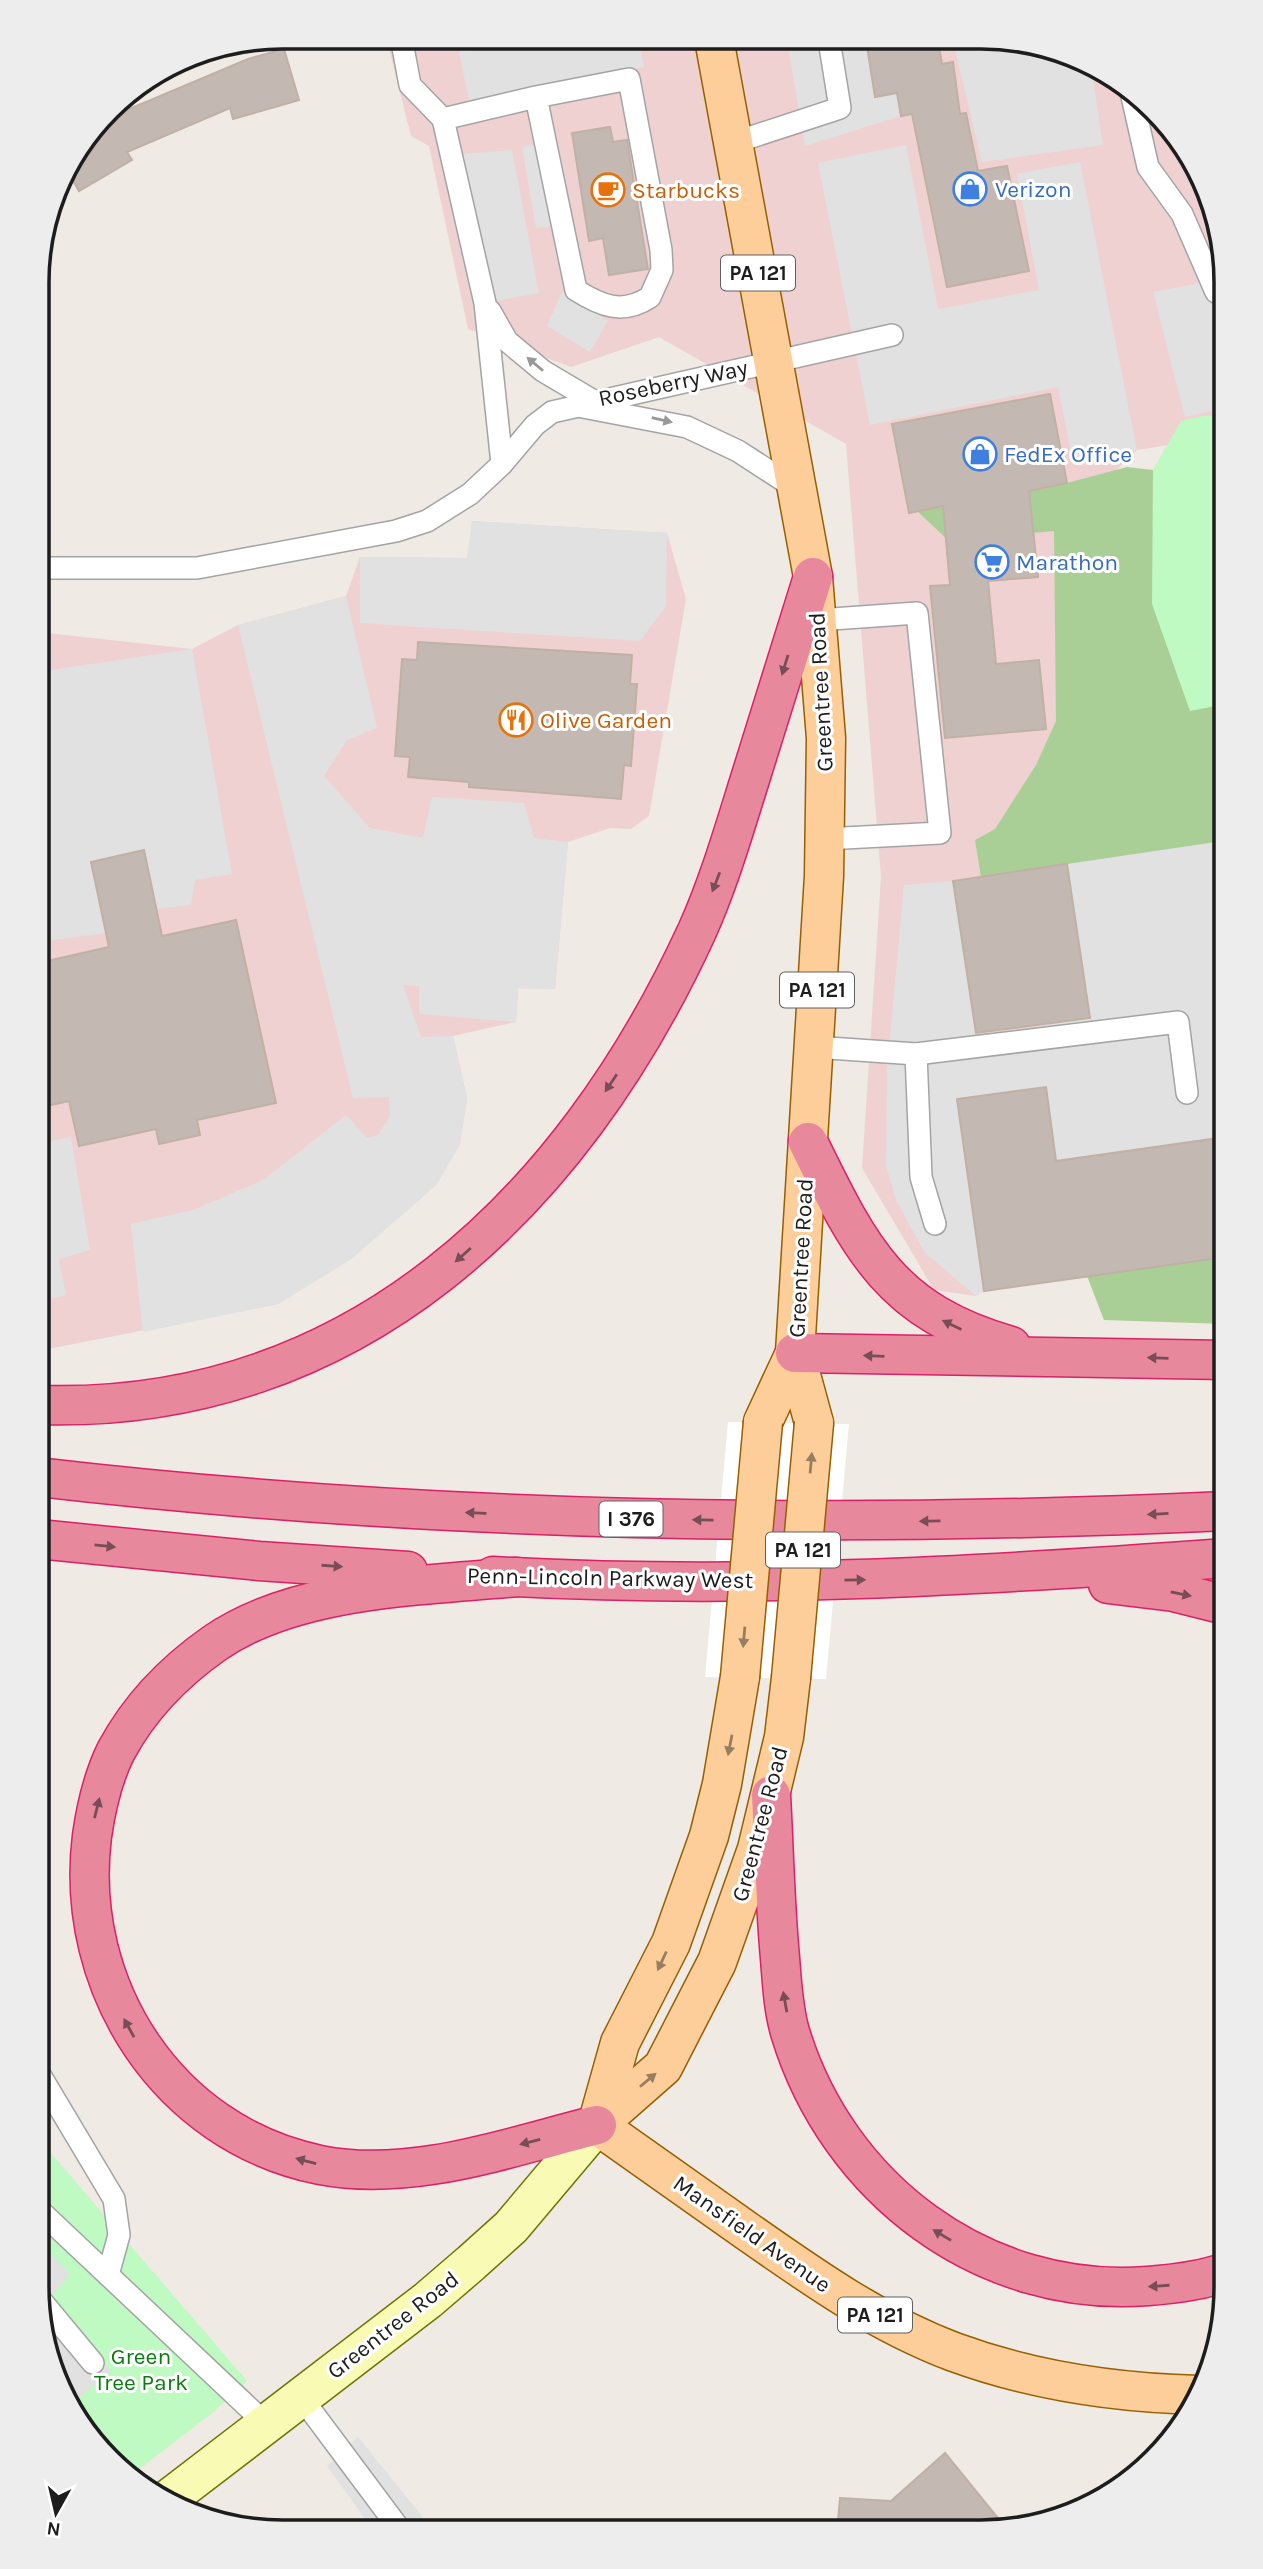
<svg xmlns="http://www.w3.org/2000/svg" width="1263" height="2569" viewBox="0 0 1263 2569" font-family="Karla,sans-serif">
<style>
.commercial{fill:#f0d1d1}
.forest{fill:#a9cf96}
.park{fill:#befac1}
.parking{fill:#e1e1e1}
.pier{fill:#fff}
.building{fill:#c3b9b2;stroke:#c0b0a5;stroke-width:2}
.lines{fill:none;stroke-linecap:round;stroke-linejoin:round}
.service-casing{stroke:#a4a4a4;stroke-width:24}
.secondary-casing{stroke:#6d7503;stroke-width:41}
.primary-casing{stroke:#965f00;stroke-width:41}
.motorway-casing{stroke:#dc2067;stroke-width:41}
.service{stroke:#fff;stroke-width:21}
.secondary{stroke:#f9fbb5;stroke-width:38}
.primary{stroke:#fdce99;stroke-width:38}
.motorway{stroke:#e8889d;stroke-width:38}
.primary-bridge-casing{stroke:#965f00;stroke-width:41;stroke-linecap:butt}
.primary-bridge{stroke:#fdce99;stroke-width:38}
.oneway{fill:#999}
.oneway2{fill:#784d57}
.oneway3{fill:#987e61}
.labels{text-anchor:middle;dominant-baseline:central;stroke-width:6;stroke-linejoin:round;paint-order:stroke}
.shield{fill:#fff;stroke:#616161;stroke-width:2}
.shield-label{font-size:21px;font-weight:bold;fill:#1d1d1d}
.shop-label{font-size:23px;fill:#366cbe;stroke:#fff;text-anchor:start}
.food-label{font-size:23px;fill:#c56008;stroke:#fff;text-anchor:start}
.street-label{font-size:23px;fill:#1d1d1d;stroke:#fff}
.park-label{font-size:23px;fill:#097d0f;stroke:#fff}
.rim{fill:none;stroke:#1d1d1d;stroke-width:3.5}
</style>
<rect width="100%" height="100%" fill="#efeae3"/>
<g class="commercial">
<path d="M386,37L1028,41L1142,97L1213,204L1226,282V436L1137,450L1055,530L1216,842L1226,897V1257L984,1291L976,1296L934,1290L862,1168L881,877L846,444L659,337L571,367L468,329L429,146L411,136Z"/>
<path d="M472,521L667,533L686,599L649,816L631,829L610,828L568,842L555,989L518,988L516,1022L453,1036L467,1098L460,1144L436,1185L351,1259L278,1304L38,1351V632L192,649L238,625L346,596L360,557L468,558Z"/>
</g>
<g class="forest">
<path d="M1127,467L1153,470L1165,480L1226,660V890L1216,843L981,877L975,840L995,829L1036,765L1056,721L1054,531L949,541L917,511L1067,483Z"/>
<path d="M1226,1240V1324L1104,1320L1087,1276Z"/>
</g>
<g class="park">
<path d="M1203,416H1226V704L1190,711L1152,604L1153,470L1181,421Z"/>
<path d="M37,2137L247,2381L212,2413L129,2477L121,2472L50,2365L37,2287Z"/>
</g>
<g class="parking">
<path d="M531,38L638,39L644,67L469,101L459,52Z"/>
<path d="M787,40H866L875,96L897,93L901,116L805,146Z"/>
<path d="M953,41H1028L1092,73L1103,145L982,162Z"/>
<path d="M540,144L554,226L536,228L522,147Z"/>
<path d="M906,145L938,309L1039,290L1017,174L1080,162L1137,450L1073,463L1058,387L870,425L818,163Z"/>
<path d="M512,150L539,293L485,303L451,155Z"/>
<path d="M1226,278V434L1219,432L1211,411L1185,417L1153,292Z"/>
<path d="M562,292L608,321L590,352L547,326Z"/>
<path d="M472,521L667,533L666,606L640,641L360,623V557L467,558Z"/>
<path d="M346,596L377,728L347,740L324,776L370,828L423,838L432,797L524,803L534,838L568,842L555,989L518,988L516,1022L419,1014V986L403,985L421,1037L453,1036L467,1098L460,1144L436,1185L351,1259L278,1304L143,1332L131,1224L193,1210L263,1180L346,1115L367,1138L378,1135L390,1116L389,1097L353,1098L238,625Z"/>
<path d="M192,649L232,874L195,880L191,905L156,909L144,850L91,862L106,933L38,942V672Z"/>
<path d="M1216,842L1226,891V1137L1056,1161L1046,1087L957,1099L984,1291L976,1296L925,1253L897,1202L886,1166L887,1070L904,885L953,881L977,1037L1090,1018L1067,864Z"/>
<path d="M71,1137L90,1250L59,1259L66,1295L38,1302V1144Z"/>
<path d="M37,2240L70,2274L51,2297L111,2371L74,2402L50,2365L37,2287Z"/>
<path d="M358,2437L434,2531L373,2530L327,2466Z"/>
</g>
<path class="pier" d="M728,1422L849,1424L826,1679L705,1677Z"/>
<g class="building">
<path d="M866,40L938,41L942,64L953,62L960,114L966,113L978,171L1007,166L1029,271L947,287L912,114L901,116L897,93L875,97Z"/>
<path d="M284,49L299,100L233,119L230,108L127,152L132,160L79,191L66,168L103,120L248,59Z"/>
<path d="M610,127L613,142L627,140L648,269L609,275L603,238L589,241L572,133Z"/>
<path d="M1050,394L1067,483L1029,491L1038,577L988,581L996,664L1039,660L1046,729L945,738L930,586L950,585L943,506L909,513L892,424Z"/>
<path d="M418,642L632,655L630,684H637L631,766L624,765L621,799L469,787V782L408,777L410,757L395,756L402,659L417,660Z"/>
<path d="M144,850L162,936L236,920L276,1103L197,1120L200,1135L159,1144L156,1129L79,1146L69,1101L38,1108V963L109,947L91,862Z"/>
<path d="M1067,864L1090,1018L976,1033L953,881Z"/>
<path d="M1046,1087L1056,1161L1226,1137V1257L984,1291L957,1099Z"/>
<path d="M945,2453L1006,2528L981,2532H837L840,2498L891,2501Z"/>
</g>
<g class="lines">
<defs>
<g id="service">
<path d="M401,37L410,85L443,119"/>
<path d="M1131,92L1148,167L1182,214L1216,292"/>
<path d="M733,143L840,108L829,40"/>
<path d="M490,311L507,341L543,371L592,400"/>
<path d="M583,407L687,427L738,451L798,490"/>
<path d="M502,464L485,303L443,119L536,97L576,290C601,306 623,315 650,297L662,270L661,250L629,79L536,97"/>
<path d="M38,568H197L396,531L427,521L470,494L502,464L535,425L552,412L892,335"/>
<path d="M818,620L917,613L940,833L825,839"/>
<path d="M814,1047L916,1054L921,1177L935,1224"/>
<path d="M916,1054L1178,1022L1187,1093"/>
<path d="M37,2070L114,2199L119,2235L108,2275"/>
<path d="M37,2208L266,2424"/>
<path d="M39,2298L93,2363"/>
<path d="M301,2397L401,2531"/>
</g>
<path id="secondary" d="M167,2500L428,2300L471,2263L511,2227L597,2125"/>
<g id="primary">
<path d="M714,39L813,577L826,738L824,876L795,1353L814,1423"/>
<path d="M763,1422L795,1353"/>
<path d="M597,2125C646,2160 695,2194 744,2229C811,2276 877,2323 954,2352C1033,2381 1116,2393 1199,2395"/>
<path d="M597,2125L663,2067L717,1962L757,1849L784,1737L791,1678"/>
<path d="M597,2125L620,2043L671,1943L709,1836L722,1784L740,1677"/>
</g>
<g id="motorway">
<path d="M808,1142C860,1248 890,1312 1011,1346"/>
<path d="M795,1353L1226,1360"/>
<path d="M38,1405C354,1415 572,1203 697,931C719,882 734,830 750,779C771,711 792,644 813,577"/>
<path d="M38,1477C432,1523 830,1529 1226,1511"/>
<path d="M38,1539L259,1561L408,1571"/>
<path d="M493,1576C738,1590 981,1576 1226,1558"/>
<path d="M517,1577C421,1586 296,1587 215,1643C175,1671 139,1708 116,1751C103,1777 96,1808 92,1836C73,1987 168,2134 320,2165C412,2183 509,2147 597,2125"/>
<path d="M1108,1584L1174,1592L1226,1605"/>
<path d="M771,1795C774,1849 775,1904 780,1958C782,1982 783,2008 790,2032C837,2188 983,2299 1148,2286C1174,2284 1201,2281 1226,2272"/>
</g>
</defs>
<use href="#service" class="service-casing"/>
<use href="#secondary" class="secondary-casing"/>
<use href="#primary" class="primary-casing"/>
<use href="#motorway" class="motorway-casing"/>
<use href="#service" class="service"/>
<use href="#secondary" class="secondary"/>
<use href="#primary" class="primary"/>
<use href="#motorway" class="motorway"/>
<defs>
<g id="primary-bridge">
<path d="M740,1677L763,1422"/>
<path d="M791,1678L814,1423"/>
</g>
</defs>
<use href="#primary-bridge" class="primary-bridge-casing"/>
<use href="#primary-bridge" class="primary-bridge"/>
</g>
<defs><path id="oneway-solid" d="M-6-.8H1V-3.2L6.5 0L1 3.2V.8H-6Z" transform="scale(1.75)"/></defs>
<g class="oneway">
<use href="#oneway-solid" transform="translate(535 364) rotate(-140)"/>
<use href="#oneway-solid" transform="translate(662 420) rotate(13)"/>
</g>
<g class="oneway2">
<use href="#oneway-solid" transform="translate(785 665) rotate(107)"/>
<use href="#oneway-solid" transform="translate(716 882) rotate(111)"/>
<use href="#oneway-solid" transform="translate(611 1083) rotate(124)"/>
<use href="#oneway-solid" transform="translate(463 1255) rotate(138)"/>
<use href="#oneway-solid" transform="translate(952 1325) rotate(-154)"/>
<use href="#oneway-solid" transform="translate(874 1356) rotate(-178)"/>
<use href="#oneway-solid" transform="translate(1158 1358) rotate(-178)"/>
<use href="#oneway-solid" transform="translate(476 1513) rotate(-178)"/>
<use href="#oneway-solid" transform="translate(1158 1514) rotate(177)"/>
<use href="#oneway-solid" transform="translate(703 1520) rotate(-179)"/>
<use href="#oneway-solid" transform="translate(930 1521) rotate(179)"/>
<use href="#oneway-solid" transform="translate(105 1546) rotate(6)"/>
<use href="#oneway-solid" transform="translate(332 1566) rotate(4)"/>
<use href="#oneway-solid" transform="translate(855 1580) rotate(-1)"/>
<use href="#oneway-solid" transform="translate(1181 1594) rotate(12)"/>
<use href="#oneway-solid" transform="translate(97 1808) rotate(-76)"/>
<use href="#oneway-solid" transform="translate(785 2002) rotate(-100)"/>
<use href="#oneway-solid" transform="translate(129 2028) rotate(-119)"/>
<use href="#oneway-solid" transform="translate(530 2142) rotate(166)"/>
<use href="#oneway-solid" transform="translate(306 2161) rotate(-165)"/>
<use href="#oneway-solid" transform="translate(942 2235) rotate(-149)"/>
<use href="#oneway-solid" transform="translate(1159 2286) rotate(176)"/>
</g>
<g class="oneway3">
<use href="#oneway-solid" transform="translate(811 1463) rotate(-85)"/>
<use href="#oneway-solid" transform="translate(744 1637) rotate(95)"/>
<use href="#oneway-solid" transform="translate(730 1745) rotate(101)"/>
<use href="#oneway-solid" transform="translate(662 1961) rotate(115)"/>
<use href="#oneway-solid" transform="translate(648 2080) rotate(-40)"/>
</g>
<defs>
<symbol id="shop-ring" viewBox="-11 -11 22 22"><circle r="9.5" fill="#fff" stroke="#3f7fe0" stroke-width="1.5"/><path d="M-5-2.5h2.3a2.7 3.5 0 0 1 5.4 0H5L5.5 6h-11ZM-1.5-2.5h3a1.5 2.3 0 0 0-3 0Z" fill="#3f7fe0"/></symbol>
<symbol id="cafe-ring" viewBox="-11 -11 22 22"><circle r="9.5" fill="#fff" stroke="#e8710a" stroke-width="1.5"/><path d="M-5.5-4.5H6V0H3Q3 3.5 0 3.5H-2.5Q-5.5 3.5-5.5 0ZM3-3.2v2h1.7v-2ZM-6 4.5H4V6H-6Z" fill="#e8710a"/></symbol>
<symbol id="supermarket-ring" viewBox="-11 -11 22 22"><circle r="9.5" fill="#fff" stroke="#3f7fe0" stroke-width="1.5"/><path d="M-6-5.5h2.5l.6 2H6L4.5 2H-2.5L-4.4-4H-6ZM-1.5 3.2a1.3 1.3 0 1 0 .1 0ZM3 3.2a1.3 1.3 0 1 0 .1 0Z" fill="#3f7fe0"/></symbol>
<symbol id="restaurant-ring" viewBox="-11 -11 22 22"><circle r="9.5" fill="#fff" stroke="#e8710a" stroke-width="1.5"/><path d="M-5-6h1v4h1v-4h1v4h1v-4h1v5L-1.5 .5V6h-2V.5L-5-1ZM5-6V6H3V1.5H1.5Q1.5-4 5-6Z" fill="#e8710a"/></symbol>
</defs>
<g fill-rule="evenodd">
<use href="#shop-ring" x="951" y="170" width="38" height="38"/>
<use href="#cafe-ring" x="589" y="171" width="38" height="38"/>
<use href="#shop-ring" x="961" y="435" width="38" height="38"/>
<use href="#supermarket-ring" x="973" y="543" width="38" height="38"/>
<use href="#restaurant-ring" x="497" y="701" width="38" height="38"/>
</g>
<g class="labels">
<g class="shield">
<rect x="721" y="255.5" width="74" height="35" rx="5"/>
<rect x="780" y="972.5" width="74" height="35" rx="5"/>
<rect x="599.5" y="1501.5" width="63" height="35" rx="5"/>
<rect x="766" y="1532.5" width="74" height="35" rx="5"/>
<rect x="838" y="2297.5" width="74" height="35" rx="5"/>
</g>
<g class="shield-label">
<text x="758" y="273">PA 121</text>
<text x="817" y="990">PA 121</text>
<text x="631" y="1519">I 376</text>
<text x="803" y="1550">PA 121</text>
<text x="875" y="2315">PA 121</text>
</g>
<g class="shop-label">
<text x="995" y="189">Verizon</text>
<text x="1004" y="454">FedEx Office</text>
<text x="1016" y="562">Marathon</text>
</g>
<g class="food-label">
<text x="632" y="190">Starbucks</text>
<text x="540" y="720">Olive Garden</text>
</g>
<g class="street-label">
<text transform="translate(673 383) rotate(-12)">Roseberry Way</text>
<text transform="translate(821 692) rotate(-93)">Greentree Road</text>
<text transform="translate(801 1258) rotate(-87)">Greentree Road</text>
<text transform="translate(610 1578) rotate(1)">Penn-Lincoln Parkway West</text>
<text transform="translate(760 1824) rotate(-75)">Greentree Road</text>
<text transform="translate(752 2234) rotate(35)">Mansfield Avenue</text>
<text transform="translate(393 2325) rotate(-38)">Greentree Road</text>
</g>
<g class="park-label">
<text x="141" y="2356">Green<tspan x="141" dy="26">Tree Park</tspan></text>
</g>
</g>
<path d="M0 0H1263V2569H0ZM282 49H981A233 233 0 0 1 1214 282V2287A233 233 0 0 1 981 2520H282A233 233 0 0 1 49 2287V282A233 233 0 0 1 282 49Z" fill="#ededed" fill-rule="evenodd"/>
<path class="rim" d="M282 49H981A233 233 0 0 1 1214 282V2287A233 233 0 0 1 981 2520H282A233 233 0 0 1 49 2287V282A233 233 0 0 1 282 49Z"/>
<g transform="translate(56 2513) rotate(188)" stroke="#ffffff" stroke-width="5" paint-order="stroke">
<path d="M0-5L12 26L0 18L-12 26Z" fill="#1d1d1d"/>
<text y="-10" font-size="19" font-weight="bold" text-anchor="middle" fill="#1d1d1d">N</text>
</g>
</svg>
